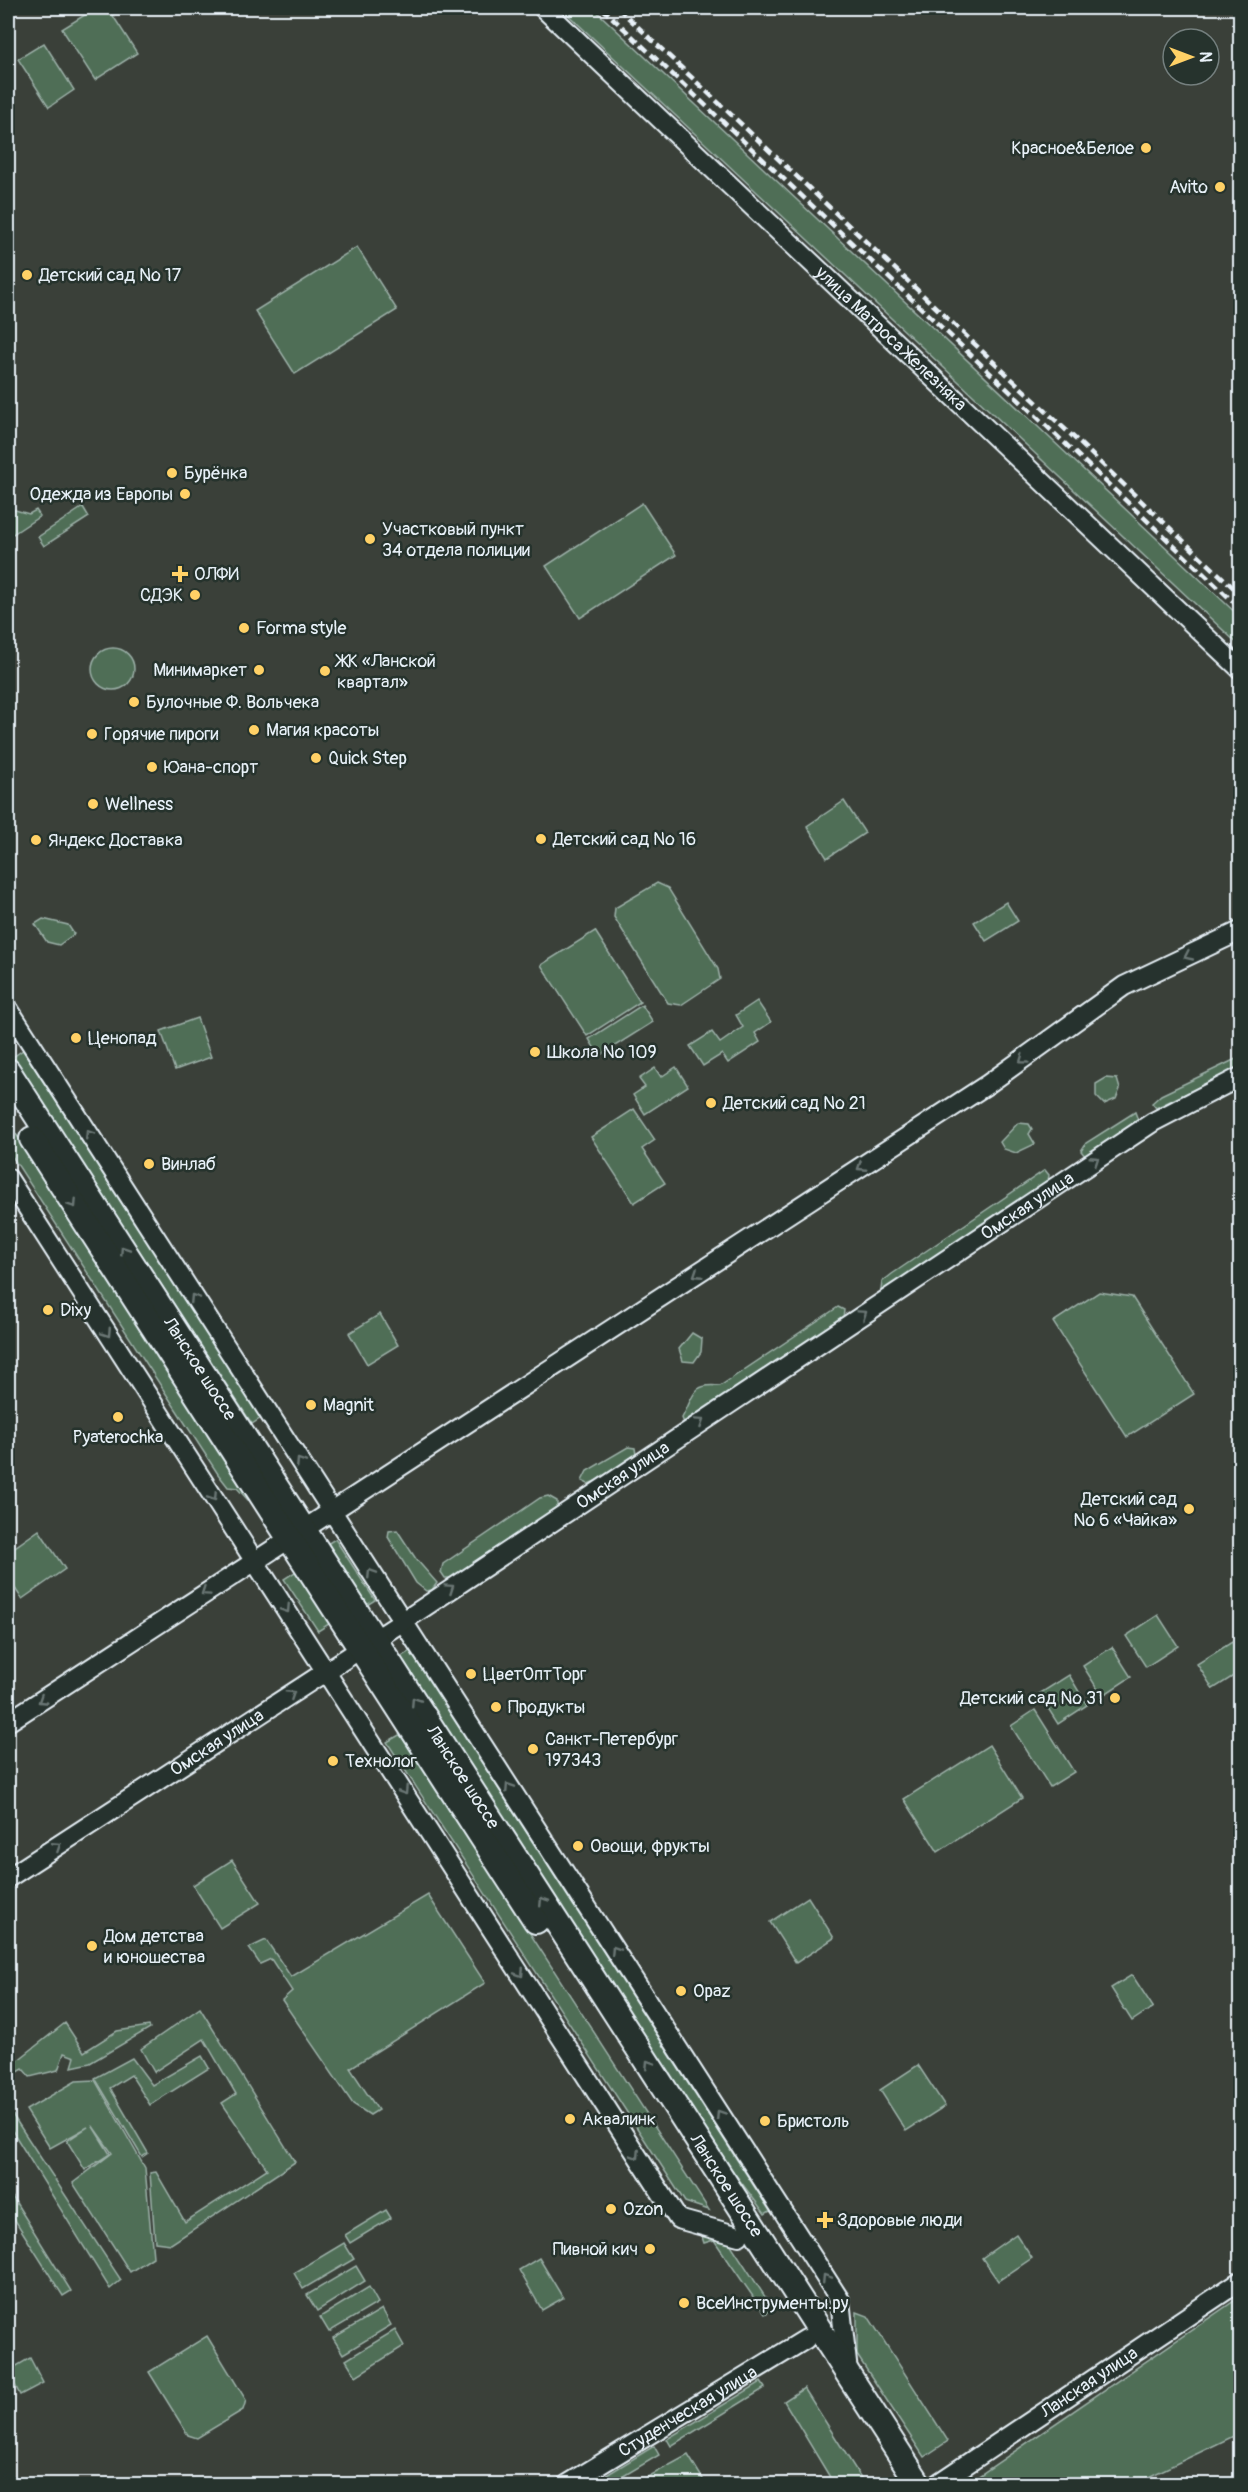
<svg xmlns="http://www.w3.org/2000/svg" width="1248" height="2492" viewBox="0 0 1248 2492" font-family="Pangolin,sans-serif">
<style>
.green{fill:#4f6e57;stroke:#9cb0a8;stroke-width:1.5}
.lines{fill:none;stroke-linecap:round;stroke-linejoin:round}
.minor-casing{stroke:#e8f1f8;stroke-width:22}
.major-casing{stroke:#e8f1f8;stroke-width:28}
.minor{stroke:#26332d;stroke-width:18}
.major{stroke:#26332d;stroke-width:24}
.rail{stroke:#e8f1f8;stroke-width:4.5;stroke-dasharray:9 4.5;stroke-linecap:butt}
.oneway{stroke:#6a7674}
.poi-dot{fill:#ffd166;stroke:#26332d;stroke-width:2}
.labels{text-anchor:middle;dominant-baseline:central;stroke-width:5;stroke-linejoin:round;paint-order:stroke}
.poi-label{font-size:18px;fill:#e8f1f8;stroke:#26332d;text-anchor:start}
.street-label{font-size:18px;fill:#e8f1f8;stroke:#26332d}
</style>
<rect width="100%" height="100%" fill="#3a4039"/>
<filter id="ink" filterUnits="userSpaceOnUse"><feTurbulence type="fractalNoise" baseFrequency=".0167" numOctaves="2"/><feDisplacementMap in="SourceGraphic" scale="12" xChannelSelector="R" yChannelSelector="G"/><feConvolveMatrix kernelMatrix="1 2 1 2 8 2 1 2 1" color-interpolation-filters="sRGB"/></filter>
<g filter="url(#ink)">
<g class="green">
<path d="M96,8H108L137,53L95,80L62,29Z"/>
<path d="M561,8H593L1240,617V646Z"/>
<path d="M44,43L74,90L49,107L18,59Z"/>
<path d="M357,247L397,310L295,374L255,311Z"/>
<path d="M642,503L676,555L580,618L546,566Z"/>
<path d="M83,507L89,517L44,546L38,537Z"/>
<path d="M8,508L29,514L36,510L40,516L13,534L8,525Z"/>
<circle cx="113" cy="669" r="21"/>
<path d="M844,801L865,833L827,858L807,826Z"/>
<path d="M657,883L668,888L718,969L720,979L681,1005L668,1003L614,917L615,908Z"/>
<path d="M1006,902L1018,921L986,941L974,922Z"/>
<path d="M43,919L68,925L74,934L59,945L47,942L35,924Z"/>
<path d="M595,931L640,1002L587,1036L541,965Z"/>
<path d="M757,1001L771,1022L755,1033L760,1042L728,1063L722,1054L703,1066L690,1046L712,1032L720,1043L743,1027L736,1015Z"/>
<path d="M642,1005L653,1022L599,1056L589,1039Z"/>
<path d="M197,1018L211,1057L175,1070L161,1031Z"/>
<path d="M23,1050L261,1418L252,1424L13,1057Z"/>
<path d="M1240,1057V1067L1156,1108L1152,1103L1161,1095Z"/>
<path d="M676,1067L688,1086L645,1114L633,1095L645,1087L639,1079L655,1068L661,1077Z"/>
<path d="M1106,1078L1117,1079L1120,1089L1116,1099L1104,1104L1096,1096V1084Z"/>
<path d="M634,1109L655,1140L642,1149L665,1183L634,1203L591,1137Z"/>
<path d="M1135,1112L1139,1123L1086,1157L1081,1151L1086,1143Z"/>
<path d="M8,1122L258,1501L248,1500L237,1488L228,1487L218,1474L8,1150Z"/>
<path d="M1018,1123L1029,1124L1032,1129L1029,1134L1035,1144L1016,1153L1004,1149L1000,1142Z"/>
<path d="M1045,1170L1049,1175L1048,1181L886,1292L881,1290L882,1282L892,1274Z"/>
<path d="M1099,1292L1132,1297L1194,1394L1127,1437L1053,1322Z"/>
<path d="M838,1307L844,1310L843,1319L684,1423L682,1418C694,1397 691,1382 720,1386Z"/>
<path d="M380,1314L398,1345L367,1364L349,1333Z"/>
<path d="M692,1333L702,1339L701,1352L694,1362L683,1361L679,1349Z"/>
<path d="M628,1447L635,1448L636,1455L601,1479L588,1484L582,1481L587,1471Z"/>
<path d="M548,1496L557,1501V1509L452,1578H445L441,1572L443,1564L540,1498Z"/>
<path d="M39,1530L65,1569L22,1599L8,1578V1552Z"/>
<path d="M397,1530L416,1559L437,1583L432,1590L426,1591L416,1583L388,1537L389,1531Z"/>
<path d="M335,1539L375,1600L367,1605L327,1544Z"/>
<path d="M298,1570L332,1622L318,1631L284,1579Z"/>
<path d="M1158,1615L1178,1646L1146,1667L1126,1636Z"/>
<path d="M1232,1642L1240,1656V1672L1213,1689L1197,1664Z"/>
<path d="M1112,1647L1131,1677L1102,1696L1083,1666Z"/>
<path d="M410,1651L770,2211L765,2214L713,2145L400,1657Z"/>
<path d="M1069,1675L1087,1705L1058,1724L1039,1694Z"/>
<path d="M1035,1710L1074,1772L1050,1787L1011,1726Z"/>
<path d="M401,1734L709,2210L685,2202L387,1742Z"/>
<path d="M989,1745L1022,1798L938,1852L904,1799Z"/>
<path d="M232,1860L260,1903L220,1928L193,1885Z"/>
<path d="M428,1895L485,1983L350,2068L378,2110L370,2115L353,2104L282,2000L292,1991L271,1959L260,1964L249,1948L266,1940L291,1977Z"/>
<path d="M808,1897L834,1938L796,1963L770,1922Z"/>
<path d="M1132,1975L1153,2007L1132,2021L1111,1988Z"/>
<path d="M200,2008L295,2162L171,2244L155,2242L150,2173L156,2172L185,2222L267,2169L222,2103L236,2094L204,2039L154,2072L141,2049Z"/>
<path d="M65,2023L84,2052L117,2031L149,2026L150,2028L90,2063L72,2067L75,2057L64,2053L58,2070L30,2077L23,2069L8,2078V2068Z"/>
<path d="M202,2056L209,2068L150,2105L131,2075L110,2088L148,2153L142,2157L95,2078L132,2058L152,2085Z"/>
<path d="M918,2065L945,2106L906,2131L880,2090Z"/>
<path d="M95,2080L145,2168L153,2257L130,2272L73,2183L112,2153L92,2125L110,2154L85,2170L67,2141L88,2127L50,2148L26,2110L76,2081Z"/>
<path d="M8,2108L121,2280L110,2289L8,2124Z"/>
<path d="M8,2190L71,2291L63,2296L8,2209Z"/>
<path d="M386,2210L391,2218L350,2243L345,2235Z"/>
<path d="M708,2233L730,2243L773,2309L765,2314L714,2240L704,2243L702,2237Z"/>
<path d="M1016,2234L1032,2258L998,2281L982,2258Z"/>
<path d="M344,2243L354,2259L303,2289L294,2273Z"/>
<path d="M539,2258L563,2298L542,2310L519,2270Z"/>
<path d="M356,2266L365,2281L317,2311L307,2295Z"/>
<path d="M369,2287L378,2303L329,2332L320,2317Z"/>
<path d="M1240,2297V2319L1234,2324L1240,2334V2433L1134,2484H967Z"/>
<path d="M382,2309L391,2325L343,2354L333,2338Z"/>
<path d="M857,2312L868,2316L948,2441L924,2457L857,2355Z"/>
<path d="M395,2330L404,2346L356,2376L346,2360Z"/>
<path d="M207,2336L246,2400L243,2410L197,2438L188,2435L149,2372Z"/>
<path d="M30,2358L43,2383L20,2395L8,2371Z"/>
<path d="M761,2382L765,2388L671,2446L667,2439Z"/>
<path d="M804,2388L865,2484H834L784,2401Z"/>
<path d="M654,2446L659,2455L610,2484H592Z"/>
<path d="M688,2455L706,2484H635Z"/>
</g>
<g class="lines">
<defs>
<g id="minor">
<path id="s1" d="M543,8L1240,669"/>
<path d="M8,1008L840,2300L848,2372"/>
<path d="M8,1178L678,2219L739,2236"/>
<path d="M8,1722L988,1084L1124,986L1240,931"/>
<path id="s2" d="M8,1878L402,1622L1153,1122L1240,1077"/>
<path id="s3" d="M568,2484L806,2339"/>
<path id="s4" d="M937,2484L1240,2281"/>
</g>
<g id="major">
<path id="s5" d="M8,1071L919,2484"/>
<path d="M32,1139L536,1921"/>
</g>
</defs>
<use href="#minor" class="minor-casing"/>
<use href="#major" class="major-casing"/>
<use href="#minor" class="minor"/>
<use href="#major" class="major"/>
<g class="rail">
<path d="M602,8L1240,608"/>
<path d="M618,8L1240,594"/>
<path d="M1222,2484L1240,2476"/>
</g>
</g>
<defs><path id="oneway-chevron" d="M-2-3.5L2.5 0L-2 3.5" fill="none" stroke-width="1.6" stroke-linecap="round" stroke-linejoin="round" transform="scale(1.5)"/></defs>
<g class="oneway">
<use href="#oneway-chevron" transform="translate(1188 956) rotate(155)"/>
<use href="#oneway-chevron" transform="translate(1023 1060) rotate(144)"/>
<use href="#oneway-chevron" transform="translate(89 1134) rotate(-123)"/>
<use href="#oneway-chevron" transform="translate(1095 1160) rotate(-33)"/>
<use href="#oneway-chevron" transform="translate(861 1167) rotate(147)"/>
<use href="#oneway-chevron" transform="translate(73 1204) rotate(57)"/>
<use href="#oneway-chevron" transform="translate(124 1250) rotate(-123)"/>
<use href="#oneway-chevron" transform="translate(697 1274) rotate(147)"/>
<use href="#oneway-chevron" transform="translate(194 1298) rotate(-123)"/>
<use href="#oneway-chevron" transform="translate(863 1314) rotate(-34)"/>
<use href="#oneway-chevron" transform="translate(107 1333) rotate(57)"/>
<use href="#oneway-chevron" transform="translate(700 1422) rotate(-34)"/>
<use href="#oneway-chevron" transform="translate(300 1462) rotate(-123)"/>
<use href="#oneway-chevron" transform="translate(213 1497) rotate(57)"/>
<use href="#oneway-chevron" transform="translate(371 1573) rotate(-123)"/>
<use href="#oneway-chevron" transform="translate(450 1588) rotate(-34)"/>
<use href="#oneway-chevron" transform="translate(205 1592) rotate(146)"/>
<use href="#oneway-chevron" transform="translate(286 1609) rotate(57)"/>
<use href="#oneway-chevron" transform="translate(291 1694) rotate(-33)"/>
<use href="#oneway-chevron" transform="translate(42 1700) rotate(147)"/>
<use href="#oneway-chevron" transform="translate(415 1701) rotate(-123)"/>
<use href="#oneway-chevron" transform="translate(509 1787) rotate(-123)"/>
<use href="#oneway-chevron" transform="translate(404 1791) rotate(57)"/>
<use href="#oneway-chevron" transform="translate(57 1846) rotate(-33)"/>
<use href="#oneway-chevron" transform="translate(543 1901) rotate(-123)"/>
<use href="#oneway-chevron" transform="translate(615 1950) rotate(-123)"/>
<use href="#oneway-chevron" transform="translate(520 1973) rotate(57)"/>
<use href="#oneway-chevron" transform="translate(649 2064) rotate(-123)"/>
<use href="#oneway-chevron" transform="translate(720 2114) rotate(-123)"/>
<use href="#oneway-chevron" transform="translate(636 2155) rotate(57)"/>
<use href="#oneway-chevron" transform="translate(826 2278) rotate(-123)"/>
</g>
</g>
<g class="poi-dot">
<circle cx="1146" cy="148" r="6"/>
<circle cx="1220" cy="187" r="6"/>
<circle cx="27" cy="275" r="6"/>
<circle cx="172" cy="473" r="6"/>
<circle cx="185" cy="494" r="6"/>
<circle cx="370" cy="539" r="6"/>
<path d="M177 565h6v6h6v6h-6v6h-6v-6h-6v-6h6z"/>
<circle cx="195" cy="595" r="6"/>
<circle cx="244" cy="628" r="6"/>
<circle cx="259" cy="670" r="6"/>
<circle cx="325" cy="671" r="6"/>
<circle cx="134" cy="702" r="6"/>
<circle cx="254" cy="730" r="6"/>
<circle cx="92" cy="734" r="6"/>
<circle cx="316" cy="758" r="6"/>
<circle cx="152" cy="767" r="6"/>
<circle cx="93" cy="804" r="6"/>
<circle cx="541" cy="839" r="6"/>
<circle cx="36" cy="840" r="6"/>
<circle cx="76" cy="1038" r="6"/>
<circle cx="535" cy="1052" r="6"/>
<circle cx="711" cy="1103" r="6"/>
<circle cx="149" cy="1164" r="6"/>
<circle cx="48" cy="1310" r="6"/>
<circle cx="311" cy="1405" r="6"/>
<circle cx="118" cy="1417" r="6"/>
<circle cx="1189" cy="1509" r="6"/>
<circle cx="471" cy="1674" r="6"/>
<circle cx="1115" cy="1698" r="6"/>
<circle cx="496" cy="1707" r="6"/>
<circle cx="533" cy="1749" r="6"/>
<circle cx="333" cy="1761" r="6"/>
<circle cx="578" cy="1846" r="6"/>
<circle cx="92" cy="1946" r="6"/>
<circle cx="681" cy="1991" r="6"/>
<circle cx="570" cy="2119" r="6"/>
<circle cx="765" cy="2121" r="6"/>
<circle cx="611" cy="2209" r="6"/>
<path d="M822 2211h6v6h6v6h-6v6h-6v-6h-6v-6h6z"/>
<circle cx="650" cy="2249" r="6"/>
<circle cx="684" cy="2303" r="6"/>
</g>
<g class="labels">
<g class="poi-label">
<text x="1134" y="148" text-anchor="end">Красное&amp;Белое</text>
<text x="1208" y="187" text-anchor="end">Avito</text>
<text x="39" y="275">Детский сад № 17</text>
<text x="184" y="473">Бурёнка</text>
<text x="173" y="494" text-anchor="end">Одежда из Европы</text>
<text x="382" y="529">Участковый пункт<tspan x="382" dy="21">34 отдела полиции</tspan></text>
<text x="194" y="574">ОЛФИ</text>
<text x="183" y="595" text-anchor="end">СДЭК</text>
<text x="256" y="628">Forma style</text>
<text x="337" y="661">ЖК «Ланской<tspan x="337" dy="21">квартал»</tspan></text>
<text x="247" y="670" text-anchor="end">Минимаркет</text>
<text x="146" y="702">Булочные Ф. Вольчека</text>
<text x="266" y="730">Магия красоты</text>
<text x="104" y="734">Горячие пироги</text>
<text x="328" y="758">Quick Step</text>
<text x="164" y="767">Юана-спорт</text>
<text x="105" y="804">Wellness</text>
<text x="553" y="839">Детский сад № 16</text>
<text x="48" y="840">Яндекс Доставка</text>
<text x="88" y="1038">Ценопад</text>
<text x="547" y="1052">Школа № 109</text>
<text x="723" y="1103">Детский сад № 21</text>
<text x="161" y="1164">Винлаб</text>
<text x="60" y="1310">Dixy</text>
<text x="323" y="1405">Magnit</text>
<text x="118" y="1437" text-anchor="middle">Pyaterochka</text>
<text x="1177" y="1499" text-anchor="end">Детский сад<tspan x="1177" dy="21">№ 6 «Чайка»</tspan></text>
<text x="483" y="1674">ЦветОптТорг</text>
<text x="1103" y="1698" text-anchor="end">Детский сад № 31</text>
<text x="508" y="1707">Продукты</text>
<text x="545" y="1739">Санкт-Петербург<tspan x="545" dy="21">197343</tspan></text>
<text x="345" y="1761">Технолог</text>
<text x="590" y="1846">Овощи, фрукты</text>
<text x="104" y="1936">Дом детства<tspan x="104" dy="21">и юношества</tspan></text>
<text x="693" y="1991">Opaz</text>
<text x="582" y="2119">Аквалинк</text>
<text x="777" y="2121">Бристоль</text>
<text x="623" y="2209">Ozon</text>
<text x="837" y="2220">Здоровые люди</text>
<text x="638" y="2249" text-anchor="end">Пивной кич</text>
<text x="696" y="2303">ВсеИнструменты.ру</text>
</g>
<g class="street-label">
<text stroke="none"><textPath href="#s1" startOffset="480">улица Матроса Железняка</textPath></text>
<text stroke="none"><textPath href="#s2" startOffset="1221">Омская улица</textPath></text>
<text stroke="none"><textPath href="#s5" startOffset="354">Ланское шоссе</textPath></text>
<text stroke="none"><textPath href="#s2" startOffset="735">Омская улица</textPath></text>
<text stroke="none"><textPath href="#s2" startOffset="249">Омская улица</textPath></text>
<text stroke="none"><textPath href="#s5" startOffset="840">Ланское шоссе</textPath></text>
<text stroke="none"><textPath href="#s5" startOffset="1326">Ланское шоссе</textPath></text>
<text stroke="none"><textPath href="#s4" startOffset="183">Ланская улица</textPath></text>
<text stroke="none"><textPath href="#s3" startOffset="140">Студенческая улица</textPath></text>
</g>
</g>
<rect width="1248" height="2492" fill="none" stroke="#26332d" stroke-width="30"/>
<rect x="15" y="15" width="1218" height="2462" fill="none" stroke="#e8f1f8" stroke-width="2" filter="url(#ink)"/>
<g transform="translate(1191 57) rotate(90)"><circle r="28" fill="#26332d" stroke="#747f7e" stroke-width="1.5"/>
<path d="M0-4.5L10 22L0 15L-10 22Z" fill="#ffd166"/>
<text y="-9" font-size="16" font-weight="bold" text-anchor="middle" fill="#e8f1f8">N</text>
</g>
</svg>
